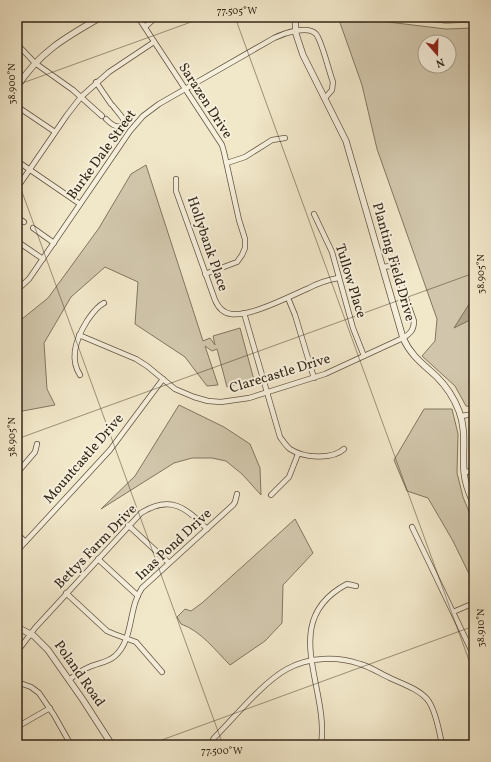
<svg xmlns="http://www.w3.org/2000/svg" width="491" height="762" viewBox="0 0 491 762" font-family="Vollkorn,serif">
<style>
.green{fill:#d1c6ab;stroke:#827661;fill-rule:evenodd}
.water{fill:#b1a58c;stroke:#7f725d}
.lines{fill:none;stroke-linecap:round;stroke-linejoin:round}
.minor-casing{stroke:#635644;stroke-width:6}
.tertiary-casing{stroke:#635644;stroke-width:7}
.minor{stroke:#f6efdc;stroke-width:4.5}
.tertiary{stroke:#f6efdc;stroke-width:5.5}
.ticks{fill:none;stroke:#342617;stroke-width:1;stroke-opacity:0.45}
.labels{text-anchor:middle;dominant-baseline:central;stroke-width:4;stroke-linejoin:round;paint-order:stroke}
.street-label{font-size:14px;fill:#342617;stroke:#f6efdc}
.neatline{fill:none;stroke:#342617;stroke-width:1.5}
.ticks-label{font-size:10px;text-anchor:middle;fill:#342617}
</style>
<rect width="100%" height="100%" fill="#f1e7c9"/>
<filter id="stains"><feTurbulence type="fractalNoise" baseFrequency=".005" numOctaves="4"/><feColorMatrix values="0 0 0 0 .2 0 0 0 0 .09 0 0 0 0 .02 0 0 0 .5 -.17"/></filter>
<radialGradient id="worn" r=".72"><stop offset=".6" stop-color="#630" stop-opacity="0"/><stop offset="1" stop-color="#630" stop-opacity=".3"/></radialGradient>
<g class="green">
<path d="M338,17H372L388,22L446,29L474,28V407L466,406L455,386L422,356L435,341L437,319L377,149L362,85ZM425,42H449V66H425Z"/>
<path d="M146,165L203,341L210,338L215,345L213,336L240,328L254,380L227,387L217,349L212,351L205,346L218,385L207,386L185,357L135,324L138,282L105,267L71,297L44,343L47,389L55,405L17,412V323L48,298L99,228L131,174Z"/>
<path d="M179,405L224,427L250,444L260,468L261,495L242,474L226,461L212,458H192L174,463L101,509L135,476Z"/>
<path d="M424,409H452L458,434L457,473L463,497L474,524V584L453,541L428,498L407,491L394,460Z"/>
<path d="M295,519L313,553L283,585L282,623L265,641L230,665C215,650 201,631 181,624L177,617L185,609L191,611L202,603Z"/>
</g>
<path class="water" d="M474,254V318L454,328L471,301L473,281L472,255Z"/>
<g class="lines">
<defs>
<g id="minor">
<path d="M138,17L222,145L224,152L239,220L245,239V248L242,255L237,262L205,274"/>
<path d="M145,27L156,17"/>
<path d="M17,44L35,63L73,90L102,116"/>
<path d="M96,82L111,104"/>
<path d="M18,107L55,132"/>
<path d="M106,119C109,122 117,130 122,125C124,123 124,121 123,119C121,115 116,110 113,106"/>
<path d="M17,161L80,204"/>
<path d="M227,163L245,157L272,140L285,138"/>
<path d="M176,179V191L215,300C218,307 223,313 231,314C251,317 290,296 309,288C318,283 328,280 338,278"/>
<path d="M17,188L67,115L81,97L109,72L154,42"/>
<path d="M314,214L332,252L353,328L364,356"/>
<path d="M17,217L24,222"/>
<path d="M33,228L54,243"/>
<path d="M21,244L43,259"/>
<path d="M17,290L29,279L130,131L143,116L159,104L274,38C284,33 308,25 316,34C322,41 329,72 333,82L332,90L325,98"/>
<path d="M288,298L295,315L314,378"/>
<path d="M244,313L280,437C283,441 286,446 290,449C303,458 332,460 344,449"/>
<path d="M79,335L136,359L147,366L175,389L194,397L208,401L221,402L249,398L325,374L403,338C410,334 414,330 414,321L396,270L391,266L382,267"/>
<path d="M80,375C69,358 77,337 87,321C92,314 96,307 104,303"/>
<path d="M461,416L474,414"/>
<path d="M464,472L474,471"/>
<path d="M17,473L35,452L37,444"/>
<path d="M271,495L289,477L298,454"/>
<path d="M128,525L169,563"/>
<path d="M412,527L474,656"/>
<path d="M17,533L25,542"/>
<path d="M17,551L110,450L163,379"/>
<path d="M98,559L138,596"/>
<path d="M66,593L107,631L114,634L136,642L162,672"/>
<path d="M453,612L474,603"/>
<path d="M17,652L35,628L141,513C170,495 186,507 207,529"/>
<path d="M69,680C75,675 80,671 87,668C97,663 107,663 115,656C134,639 128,608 142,588L233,505L235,502L237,494"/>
<path d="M17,682L31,687L39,693L54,715L71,745"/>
<path d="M17,727L50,708"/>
<path d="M210,745L214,738C235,717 262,683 287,669C309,657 336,656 360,664C371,667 381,674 390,678C403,684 418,689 427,699C435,708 440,734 442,745"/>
<path d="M321,745C330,688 277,621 347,584L356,586"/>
</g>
<g id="tertiary">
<path d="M295,17L296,34L303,55L346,141L403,338C411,356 423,364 437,377C447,387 454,398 459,411C467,432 462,450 464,472C465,483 469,494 474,504"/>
<path d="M418,17L446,20L474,19"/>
<path d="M17,87C39,52 66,37 101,17"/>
<path d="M17,627L34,636L48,650L83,700L112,745"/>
</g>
</defs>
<use href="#minor" class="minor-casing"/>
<use href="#tertiary" class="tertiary-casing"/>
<use href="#minor" class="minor"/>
<use href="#tertiary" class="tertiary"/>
</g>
<path class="ticks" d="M235,17L474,674M17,85L205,17M17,178L223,745M17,439L474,273M148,745L474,626"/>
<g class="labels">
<g class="street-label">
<text transform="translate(205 101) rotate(57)">Sarazen Drive</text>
<text transform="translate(102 155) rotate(-54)">Burke Dale Street</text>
<text transform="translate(207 244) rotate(71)">Hollybank Place</text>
<text transform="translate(393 262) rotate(74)">Planting Field Drive</text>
<text transform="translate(350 281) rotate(73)">Tullow Place</text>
<text transform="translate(280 374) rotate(-17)">Clarecastle Drive</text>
<text transform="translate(84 459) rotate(-49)">Mountcastle Drive</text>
<text transform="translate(174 545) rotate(-43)">Inas Pond Drive</text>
<text transform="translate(96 547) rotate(-46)">Bettys Farm Drive</text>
<text transform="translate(79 674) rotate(55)">Poland Road</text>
</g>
</g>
<rect width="491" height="762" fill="none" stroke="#f1e7c9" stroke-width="44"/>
<g transform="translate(437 54) rotate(160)"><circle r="19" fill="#f6efdc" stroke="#a89f8d"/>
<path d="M0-3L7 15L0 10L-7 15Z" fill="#8f2418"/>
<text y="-6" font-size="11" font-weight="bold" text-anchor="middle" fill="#342617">N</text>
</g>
<rect x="22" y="22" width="447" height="718" class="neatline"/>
<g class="ticks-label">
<text x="237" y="14">77.505°W</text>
<text transform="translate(11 84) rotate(-90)" y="4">38.900°N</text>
<text transform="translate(480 274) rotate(-90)" y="4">38.905°N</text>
<text transform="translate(11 437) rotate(-90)" y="4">38.905°N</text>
<text transform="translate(480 628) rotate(-90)" y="4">38.910°N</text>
<text x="222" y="754">77.500°W</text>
</g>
<rect width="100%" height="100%" filter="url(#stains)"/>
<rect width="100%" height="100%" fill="url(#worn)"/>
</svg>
